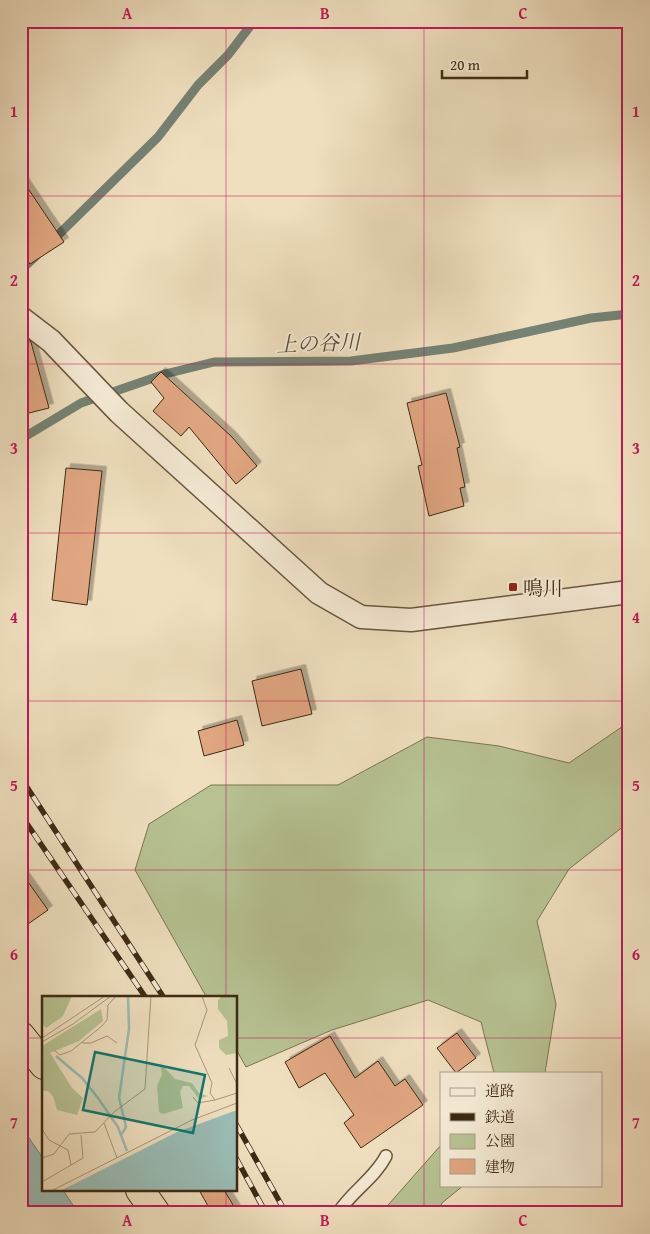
<svg xmlns="http://www.w3.org/2000/svg" width="650" height="1234" viewBox="0 0 650 1234" font-family="'Gentium Book Plus','Noto Serif JP',serif">
<style>
.green{fill:#b7c293;stroke:#7a7653}
.water{fill:#9abcb5;stroke:#758274}
.lines{fill:none;stroke-linecap:round;stroke-linejoin:round}
.stream{stroke:#758274;stroke-width:9}
.building{fill:#e0a681;stroke:#3d2a13;filter:url(#shadow)}
.lane-casing{stroke:#6a573e;stroke-width:14}
.street-casing{stroke:#6a573e;stroke-width:25}
.highway-casing{stroke:#3d2a13;stroke-width:30}
.lane{stroke:#f5ead5;stroke-width:11}
.street{stroke:#f5ead5;stroke-width:22}
.highway{stroke:#efdfbf;stroke-width:28}
.rail-casing{stroke:#3d2a13;stroke-width:5.5}
.rail{stroke:#f5ead5;stroke-width:4;stroke-dasharray:11;stroke-linecap:butt}
.grid{fill:none;stroke:#c2185b;stroke-width:1;stroke-opacity:0.55}
.poi-dot{fill:#8f2418;stroke:#f5ead5;stroke-width:2}
.labels{text-anchor:middle;dominant-baseline:central;stroke-width:4;stroke-linejoin:round;paint-order:stroke}
.poi-label{font-size:20px;fill:#3d2a13;stroke:#f5ead5;text-anchor:start}
.water-label{font-size:21px;font-style:italic;fill:#544e3c;stroke:#f5ead5}
.inset-river{fill:none;stroke:#9abcb5;stroke-width:2.5}
.inset-road{fill:none;stroke:#a8977a;stroke-width:1}
.view{fill:#0f766e;fill-opacity:0.15;stroke:#0f766e;stroke-width:2.5}
.inset-edge{fill:none;stroke:#3d2a13;stroke-width:2.5}
.neatline{fill:none;stroke:#c2185b;stroke-width:2}
.grid-label{font-size:16px;text-anchor:middle;font-weight:bold;fill:#c2185b}
</style>
<defs>
<filter id="shadow"><feDropShadow dx="4.5" dy="-4.5" stdDeviation="0" flood-color="#0004"/></filter>
</defs>
<rect width="100%" height="100%" fill="#efdfbf"/>
<filter id="stains"><feTurbulence type="fractalNoise" baseFrequency=".004" numOctaves="4"/><feColorMatrix values="0 0 0 0 .2 0 0 0 0 .09 0 0 0 0 .02 0 0 0 .5 -.17"/></filter>
<radialGradient id="worn" r=".72"><stop offset=".6" stop-color="#630" stop-opacity="0"/><stop offset="1" stop-color="#630" stop-opacity=".3"/></radialGradient>
<g class="green">
<path d="M629,722V822L569,869L537,921L556,1004L545,1073H494L481,1022L428,1000L332,1030L246,1067L236,1049V998H207L135,870L149,824L211,785H338L427,737L499,746L569,763Z"/>
<path d="M441,1145V1185H464L442,1203L438,1213H381Z"/>
</g>
<path class="water" d="M21,1126L44,1160V1190H63L78,1213H21Z"/>
<g class="lines">
<g class="stream">
<path d="M51,242L158,137L198,85L228,55L254,21"/>
<path d="M21,270L36,256"/>
<path d="M21,439L81,403L165,374L214,362L351,361L453,348L591,318L629,314"/>
</g>
</g>
<g class="building">
<path d="M21,178L64,242L30,264L21,250Z"/>
<path d="M21,335L31,342L49,408L21,415Z"/>
<path d="M161,372L232,437L257,466L236,484L189,427L181,436L153,411L164,398L151,382Z"/>
<path d="M446,393L460,447L457,448L465,487L460,488L464,506L429,516L418,466L422,465L407,403Z"/>
<path d="M66,468L102,471L87,605L52,600Z"/>
<path d="M301,669L312,714L262,726L252,681Z"/>
<path d="M237,720L244,745L204,756L198,731Z"/>
<path d="M21,872L48,910L21,929Z"/>
<path d="M457,1033L476,1058L456,1073L437,1048Z"/>
<path d="M330,1036L355,1078L378,1061L395,1086L405,1079L423,1105L361,1148L344,1123L354,1115L325,1073L299,1088L285,1062Z"/>
<path d="M199,1190H224L238,1213H212Z"/>
</g>
<g class="lines">
<defs>
<path id="lane" d="M338,1213C351,1192 375,1178 386,1156"/>
<path id="street" d="M21,318L51,341L119,412L319,593L361,617L411,620L629,592"/>
<g id="highway">
<path d="M21,1036L44,1065"/>
<path d="M140,1190L156,1213"/>
</g>
</defs>
<use href="#lane" class="lane-casing"/>
<use href="#street" class="street-casing"/>
<use href="#highway" class="highway-casing"/>
<use href="#lane" class="lane"/>
<use href="#street" class="street"/>
<use href="#highway" class="highway"/>
<defs>
<g id="rail">
<path d="M21,778L164,998"/>
<path d="M21,815L146,998"/>
<path d="M236,1124L286,1213"/>
<path d="M236,1158L266,1213"/>
</g>
</defs>
<use href="#rail" class="rail-casing"/>
<use href="#rail" class="rail"/>
</g>
<path class="grid" d="M226,21V998M424,21V1213M21,196H629M21,364H629M21,533H629M21,701H629M21,870H629M21,1038H44M236,1038H629M226,1190V1213"/>
<rect class="poi-dot" x="508" y="582" width="10" height="10" rx="2.5"/>
<g class="labels">
<g class="poi-label">
<text x="523" y="587">鳴川</text>
</g>
<g class="water-label">
<text transform="translate(318 343) rotate(-2)">上の谷川</text>
</g>
</g>
<g transform="translate(42 996)">
<rect width="195" height="195" fill="#efdfbf"/>
<path d="M0,0H30L21,20L4,32L0,27ZM180,0H195V57L184,59L177,52V44L186,40L185,25L176,13V4ZM59,13L61,25L37,45L8,57L30,92L41,102L35,119L15,114L11,100L6,95H0V50ZM118,67L133,83L150,87L157,97L166,100L157,103L147,90H141L138,95L141,112L121,118L117,116L115,90L120,78Z" fill="#b7c293"/>
<path d="M195,114V195H18L135,136Z" fill="#9abcb5"/>
<path class="inset-river" d="M14,60L40,82L56,102L76,131L85,155M79,139L84,131L77,102L87,33L86,0"/>
<path class="inset-road" d="M160,0L165,14L153,49L170,87L168,97L173,104L195,97M0,42L63,0M0,46L31,28L69,0M40,47H49L65,40L75,47M12,54L18,59L29,55L60,30L65,24L66,9L74,0M187,72L195,88M151,101L156,107L173,104M62,127L75,162M0,133L7,144L26,154L29,169M0,162L12,158L27,138L53,136L72,116L103,93L109,0M0,186L41,162L39,139M9,195L150,124L195,107"/>
<path class="view" d="M53,56L163,79L151,137L41,114Z"/>
<rect width="195" height="195" class="inset-edge"/>
</g>
<rect width="650" height="1234" fill="none" stroke="#efdfbf" stroke-width="55"/>
<rect x="440" y="1072" width="162" height="115" fill="#f5ead5" stroke="#ab9d87"/>
<rect x="450" y="1088" width="25" height="8" fill="#f5ead5" stroke="#ab9d87"/>
<text x="485" y="1096" font-size="15" fill="#3d2a13">道路</text>
<rect x="450" y="1113" width="25" height="8" fill="#3d2a13" stroke="#ab9d87"/>
<text x="485" y="1122" font-size="15" fill="#3d2a13">鉄道</text>
<rect x="450" y="1134" width="25" height="15" fill="#b7c293" stroke="#ab9d87"/>
<text x="485" y="1146" font-size="15" fill="#3d2a13">公園</text>
<rect x="450" y="1159" width="25" height="15" fill="#e0a681" stroke="#ab9d87"/>
<text x="485" y="1172" font-size="15" fill="#3d2a13">建物</text>
<path d="M442 70v8h85v-8" fill="none" stroke="#3d2a13" stroke-width="2.5"/>
<text x="450" y="70" font-size="15" fill="#3d2a13" stroke="#f5ead5" stroke-width="4" paint-order="stroke">20 m</text>
<rect x="28" y="28" width="594" height="1178" class="neatline"/>
<g class="grid-label">
<text x="127" y="19">A</text>
<text x="325" y="19">B</text>
<text x="523" y="19">C</text>
<text x="14" y="117">1</text>
<text x="636" y="117">1</text>
<text x="14" y="286">2</text>
<text x="636" y="286">2</text>
<text x="14" y="454">3</text>
<text x="636" y="454">3</text>
<text x="14" y="623">4</text>
<text x="636" y="623">4</text>
<text x="14" y="791">5</text>
<text x="636" y="791">5</text>
<text x="14" y="960">6</text>
<text x="636" y="960">6</text>
<text x="14" y="1128">7</text>
<text x="636" y="1128">7</text>
<text x="127" y="1226">A</text>
<text x="325" y="1226">B</text>
<text x="523" y="1226">C</text>
</g>
<rect width="100%" height="100%" filter="url(#stains)"/>
<rect width="100%" height="100%" fill="url(#worn)"/>
</svg>
